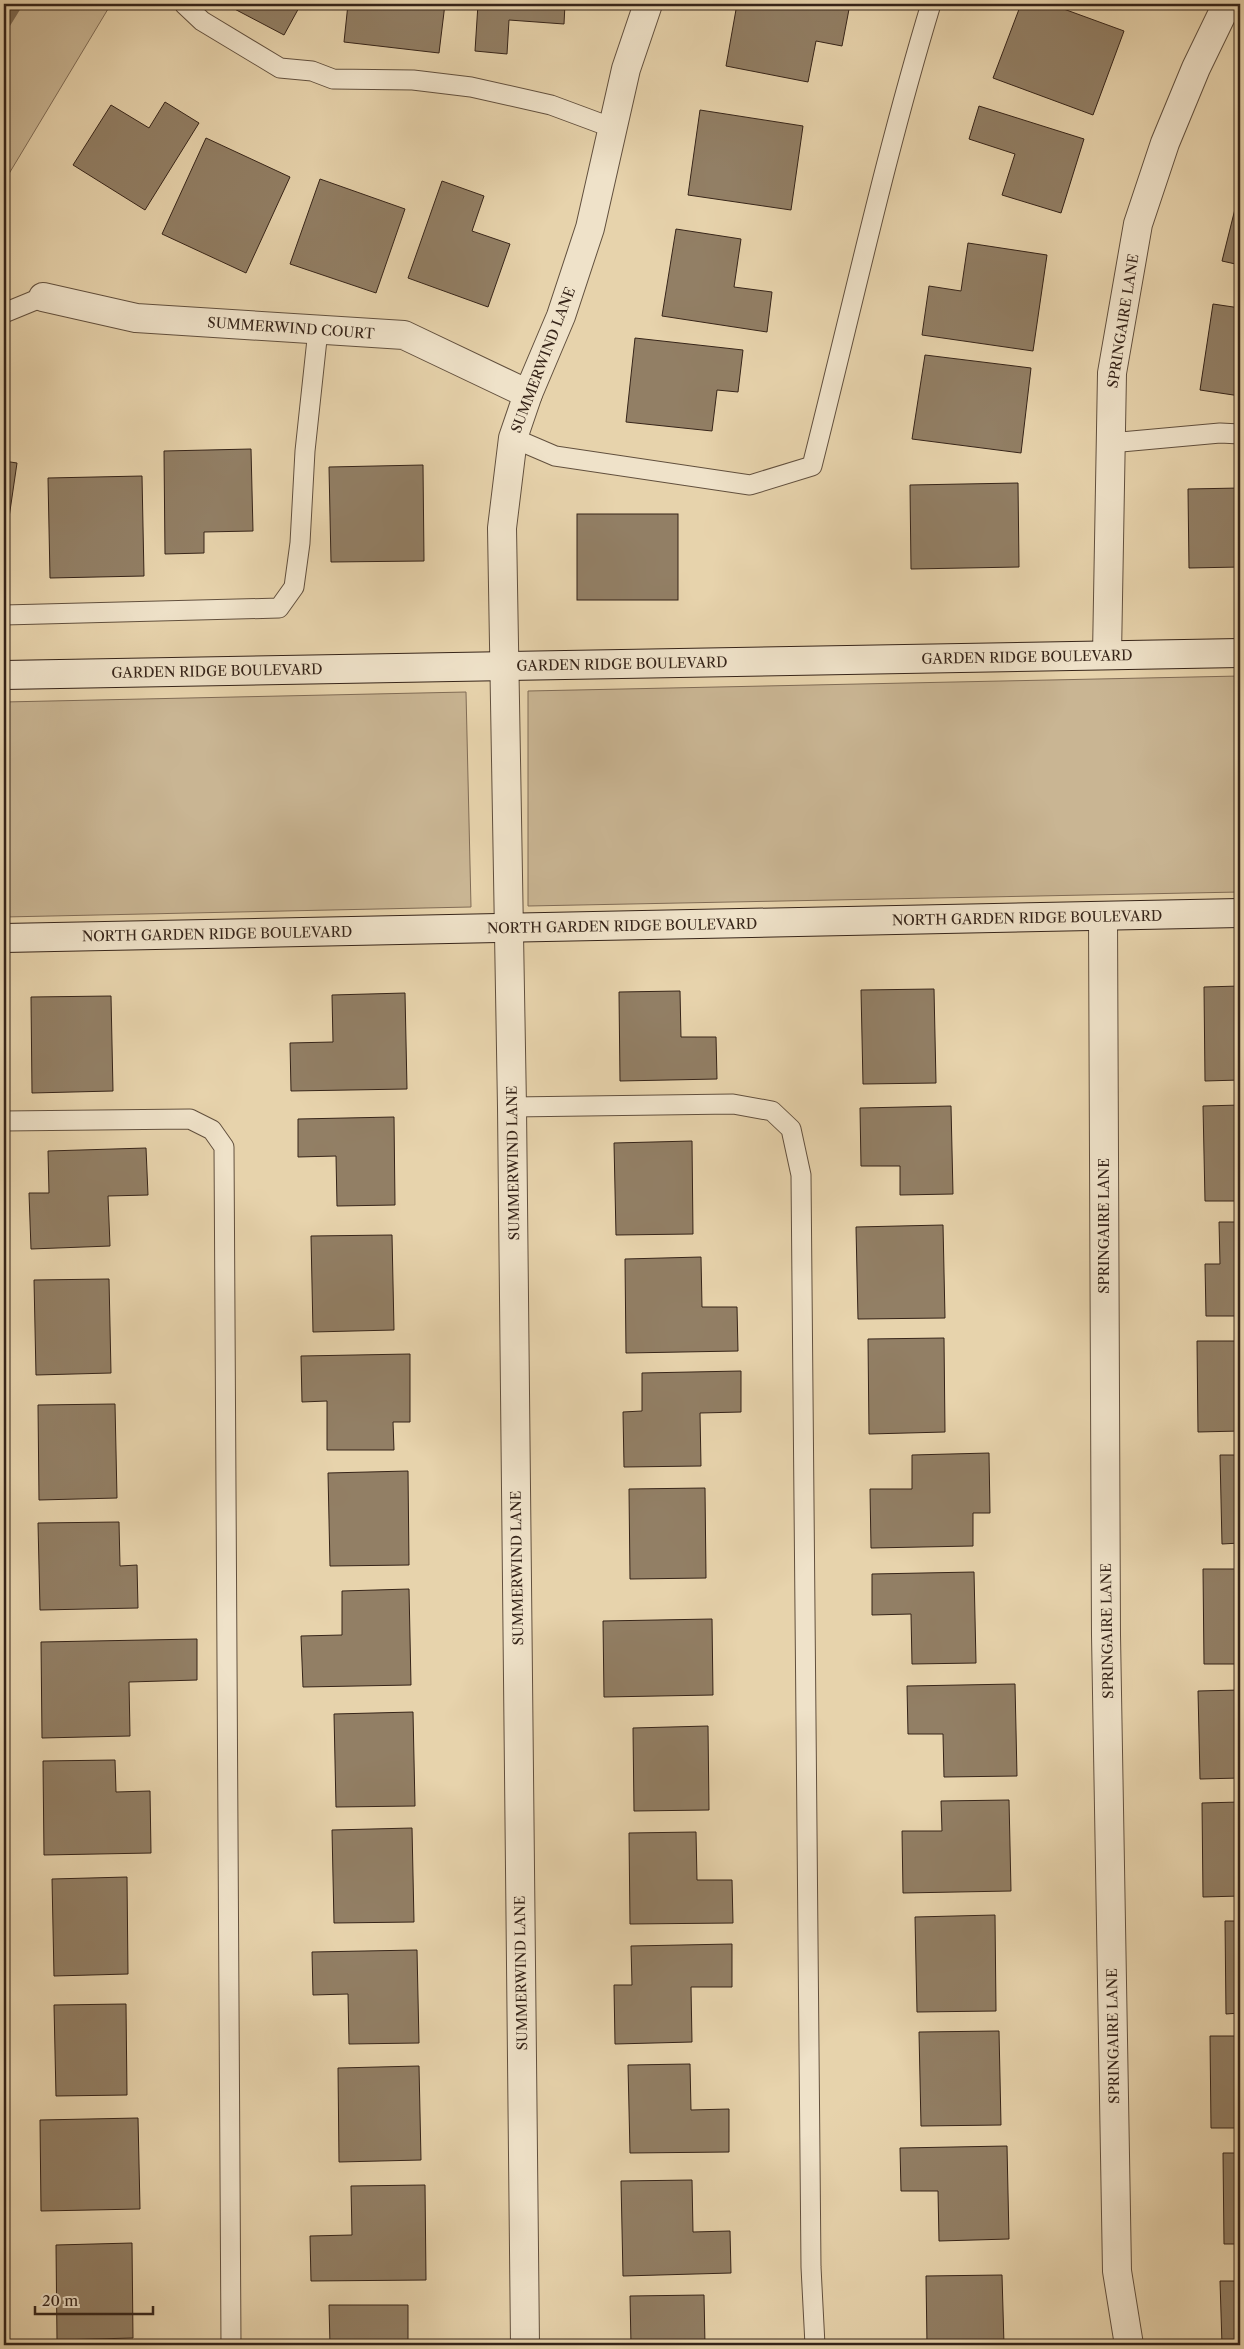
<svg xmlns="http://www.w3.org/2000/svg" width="1244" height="2349" viewBox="0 0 1244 2349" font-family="'Libre Caslon Text',serif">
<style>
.green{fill:#c9b593;stroke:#806c56}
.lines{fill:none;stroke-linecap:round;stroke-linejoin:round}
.stream{stroke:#7c6a53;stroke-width:11}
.building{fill:#927f65;stroke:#362419}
.service-casing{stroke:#62503e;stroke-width:21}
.minor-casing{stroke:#62503e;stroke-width:30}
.secondary-casing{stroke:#362419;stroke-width:30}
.service{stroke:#efe2c9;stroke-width:19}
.minor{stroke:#efe2c9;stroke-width:28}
.secondary{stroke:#efe2c9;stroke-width:28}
.labels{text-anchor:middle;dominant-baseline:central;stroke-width:4;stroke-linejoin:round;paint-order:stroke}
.street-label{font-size:14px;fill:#362419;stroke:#efe2c9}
</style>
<rect width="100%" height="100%" fill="#e7d3ac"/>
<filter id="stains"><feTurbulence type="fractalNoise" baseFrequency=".004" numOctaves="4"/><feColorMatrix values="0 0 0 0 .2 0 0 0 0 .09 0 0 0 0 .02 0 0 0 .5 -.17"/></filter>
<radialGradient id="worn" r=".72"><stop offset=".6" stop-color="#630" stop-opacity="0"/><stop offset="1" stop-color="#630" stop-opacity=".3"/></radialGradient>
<g class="green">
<path d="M4,4H111L4,182Z"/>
<path d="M1240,676V892L528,906V691Z"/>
<path d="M466,692L471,907L4,917V702Z"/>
</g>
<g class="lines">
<path class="stream" d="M4,25L17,4"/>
</g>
<g class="building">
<path d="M225,4H301L284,35Z"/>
<path d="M348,4H445L439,53L344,42Z"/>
<path d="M478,4H565L564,24L509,20L507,54L475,51Z"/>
<path d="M737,4H850L842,46L816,41L808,82L726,66Z"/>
<path d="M1021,4H1050L1124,31L1093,115L993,78Z"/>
<path d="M165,102L199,123L145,210L73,165L111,105L149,128Z"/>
<path d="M979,106L1084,139L1061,213L1002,195L1015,154L969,139Z"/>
<path d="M700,110L803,126L791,210L688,195Z"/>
<path d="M206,138L290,177L246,273L162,234Z"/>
<path d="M320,179L405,209L376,293L290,264Z"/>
<path d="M442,181L484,196L472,231L510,244L488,307L408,278Z"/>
<path d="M1240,189V265L1222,261Z"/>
<path d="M676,229L741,239L734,287L772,292L767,332L662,316Z"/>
<path d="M968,243L1047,255L1033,351L922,335L929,286L961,291Z"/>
<path d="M1213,304L1240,308V396L1200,390Z"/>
<path d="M635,338L743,350L738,392L717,390L712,431L626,422Z"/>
<path d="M925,355L1031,368L1021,453L912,439Z"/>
<path d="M251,449L253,531L204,532V553L165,554L164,451Z"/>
<path d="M4,461L17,463L4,552Z"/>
<path d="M423,465L424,561L331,562L329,467Z"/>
<path d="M142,476L144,576L50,578L48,478Z"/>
<path d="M1018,483L1019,567L911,569L910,485Z"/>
<path d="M1240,488V567L1189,568L1188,489Z"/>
<rect x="577" y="514" width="101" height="86"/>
<path d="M1240,986V1080L1205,1081L1204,987Z"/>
<path d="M934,989L936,1083L863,1084L861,990Z"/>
<path d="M680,991L681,1037H716L717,1079L620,1081L619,992Z"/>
<path d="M405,993L407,1089L291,1091L290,1043L333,1042L332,995Z"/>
<path d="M111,996L113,1091L32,1093L31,997Z"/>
<path d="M1240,1105V1201H1205L1203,1106Z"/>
<path d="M951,1106L953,1194L900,1195V1166H861L860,1108Z"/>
<path d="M394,1117L395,1205L337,1206L336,1156L298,1157V1119Z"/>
<path d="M692,1141L693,1234L616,1235L614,1143Z"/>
<path d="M146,1148L148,1195L108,1196L110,1246L31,1249L29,1193H49L48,1151Z"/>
<path d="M1219,1222H1240V1316H1206L1205,1264H1220Z"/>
<path d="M943,1225L945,1318L858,1319L856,1227Z"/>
<path d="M392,1235L394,1330L313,1332L311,1236Z"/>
<path d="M701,1257L702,1307H737L738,1351L626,1353L625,1259Z"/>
<path d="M109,1279L111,1373L36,1375L34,1280Z"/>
<path d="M944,1338L945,1432L869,1434L868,1339Z"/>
<path d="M1197,1341H1240V1431L1198,1432Z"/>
<path d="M410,1354V1422H393L394,1450H327V1401L302,1402L301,1356Z"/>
<path d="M741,1371V1412L700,1413L701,1466L624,1467L623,1412L642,1411V1373Z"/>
<path d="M115,1404L117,1498L39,1500L38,1405Z"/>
<path d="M989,1453L990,1513H973V1546L871,1548L870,1489H912V1455Z"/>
<path d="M1220,1455H1240V1543L1222,1544Z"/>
<path d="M408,1471L409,1565L330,1566L328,1473Z"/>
<path d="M705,1488L706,1578L630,1579L629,1489Z"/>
<path d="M119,1522L120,1566L137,1565L138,1608L40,1610L38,1523Z"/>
<path d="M1203,1569H1240V1664H1204Z"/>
<path d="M974,1572L976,1663L912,1664L911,1614L872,1615V1574Z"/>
<path d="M409,1589L411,1685L303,1687L301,1636L342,1635V1591Z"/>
<path d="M712,1619L713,1695L604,1697L603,1621Z"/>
<path d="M197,1639V1680L129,1682L130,1736L42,1738L41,1642Z"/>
<path d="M1015,1684L1017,1776L944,1777L943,1734H908L907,1686Z"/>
<path d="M1240,1690V1778L1200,1779L1198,1691Z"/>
<path d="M413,1712L415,1806L336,1807L334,1714Z"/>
<path d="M708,1726L709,1810L634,1811L633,1728Z"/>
<path d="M115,1760L116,1792L150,1791L151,1853L44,1855L43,1761Z"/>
<path d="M1009,1800L1011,1891L903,1893L902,1831H942L941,1801Z"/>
<path d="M1240,1802V1896L1203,1897L1202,1803Z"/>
<path d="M412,1828L414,1922L334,1923L332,1830Z"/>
<path d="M696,1832L697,1880H732L733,1923L630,1924L629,1833Z"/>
<path d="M127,1877L128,1974L54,1976L52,1879Z"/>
<path d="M995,1915L996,2011L917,2012L915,1917Z"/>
<path d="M1225,1921H1240V2013L1226,2014Z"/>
<path d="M732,1944V1987H691L692,2042L615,2044L614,1985H632L631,1946Z"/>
<path d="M417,1950L419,2043L349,2044L348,1994L313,1995L312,1952Z"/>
<path d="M126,2004L127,2095L56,2096L54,2005Z"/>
<path d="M999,2031L1001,2125L921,2126L919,2032Z"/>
<path d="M1210,2036H1240V2128H1211Z"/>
<path d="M690,2064L691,2110L729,2109V2152L630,2153L628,2065Z"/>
<path d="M419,2066L421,2160L339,2162L338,2068Z"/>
<path d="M138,2118L140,2209L41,2211L40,2120Z"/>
<path d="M1007,2146L1009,2239L939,2241L938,2191H901L900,2148Z"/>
<path d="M1223,2153H1240V2244H1224Z"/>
<path d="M692,2180L693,2232L730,2231L731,2273L623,2276L621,2181Z"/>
<path d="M425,2185L426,2280L311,2281L310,2236L352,2235L351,2186Z"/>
<path d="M132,2243L133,2338L57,2340L56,2245Z"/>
<path d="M1002,2275L1004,2345H927L926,2276Z"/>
<path d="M1220,2281H1240V2345H1222Z"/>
<path d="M704,2295L705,2345H631L630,2296Z"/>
<path d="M329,2305H408V2345H330Z"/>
</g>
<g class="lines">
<defs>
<g id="service">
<path d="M184,4L202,21L280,68L312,71L333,79L413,80L471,87L551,105L613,128"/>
<path d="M4,313L43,297"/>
<path d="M513,438L555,456L750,485L812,466C851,312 885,156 931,4"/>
<path d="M1110,443L1220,433L1240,434"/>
<path d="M4,615L279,608L294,587L300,543L305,451L318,330"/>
<path d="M512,1107L733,1104L772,1111L791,1129L801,1175L811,2267L815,2345"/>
<path d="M4,1121L190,1119L212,1130L224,1147L231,2345"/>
</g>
<g id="minor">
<path d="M43,297L136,318L404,335L528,394"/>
<path d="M1107,655L1112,373L1138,224L1165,143L1196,68L1227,4"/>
<path d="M1103,916L1106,1635L1117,2271L1129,2345"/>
<path d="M525,2345L512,1107L502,528L513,438L528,394L561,316L590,228L626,69L648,4"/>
</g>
<g id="secondary">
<path d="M4,675L1240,653"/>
<path d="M4,938L1240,913"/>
</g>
</defs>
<use href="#service" class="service-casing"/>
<use href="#minor" class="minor-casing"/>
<use href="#secondary" class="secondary-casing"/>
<use href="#service" class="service"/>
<use href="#minor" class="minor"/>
<use href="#secondary" class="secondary"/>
</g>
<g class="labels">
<g class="street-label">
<text transform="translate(1123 321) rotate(-81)">SPRINGAIRE LANE</text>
<text transform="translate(291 328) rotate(4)">SUMMERWIND COURT</text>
<text transform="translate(543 360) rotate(-69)">SUMMERWIND LANE</text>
<text transform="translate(1027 657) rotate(-1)">GARDEN RIDGE BOULEVARD</text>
<text transform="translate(622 664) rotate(-1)">GARDEN RIDGE BOULEVARD</text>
<text transform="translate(217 671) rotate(-1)">GARDEN RIDGE BOULEVARD</text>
<text transform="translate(1027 918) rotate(-1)">NORTH GARDEN RIDGE BOULEVARD</text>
<text transform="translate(622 926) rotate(-1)">NORTH GARDEN RIDGE BOULEVARD</text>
<text transform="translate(217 934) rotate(-1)">NORTH GARDEN RIDGE BOULEVARD</text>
<text transform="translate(513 1163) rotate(-91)">SUMMERWIND LANE</text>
<text transform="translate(1104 1226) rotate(-90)">SPRINGAIRE LANE</text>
<text transform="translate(517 1568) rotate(-91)">SUMMERWIND LANE</text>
<text transform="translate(1107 1631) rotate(-91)">SPRINGAIRE LANE</text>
<text transform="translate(521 1973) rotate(-91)">SUMMERWIND LANE</text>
<text transform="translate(1113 2036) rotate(-91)">SPRINGAIRE LANE</text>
</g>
</g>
<rect width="1244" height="2349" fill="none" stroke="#e7d3ac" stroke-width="20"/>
<rect x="5" y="5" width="1234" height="2339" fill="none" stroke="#362419" stroke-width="2.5"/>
<rect x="10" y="10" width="1224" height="2329" fill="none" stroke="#362419"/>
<path d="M35 2306v8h118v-8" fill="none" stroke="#362419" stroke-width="2.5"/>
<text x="42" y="2306" font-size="15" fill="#362419" stroke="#efe2c9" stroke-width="4" paint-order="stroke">20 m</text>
<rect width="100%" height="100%" filter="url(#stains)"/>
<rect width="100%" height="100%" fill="url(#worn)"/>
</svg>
